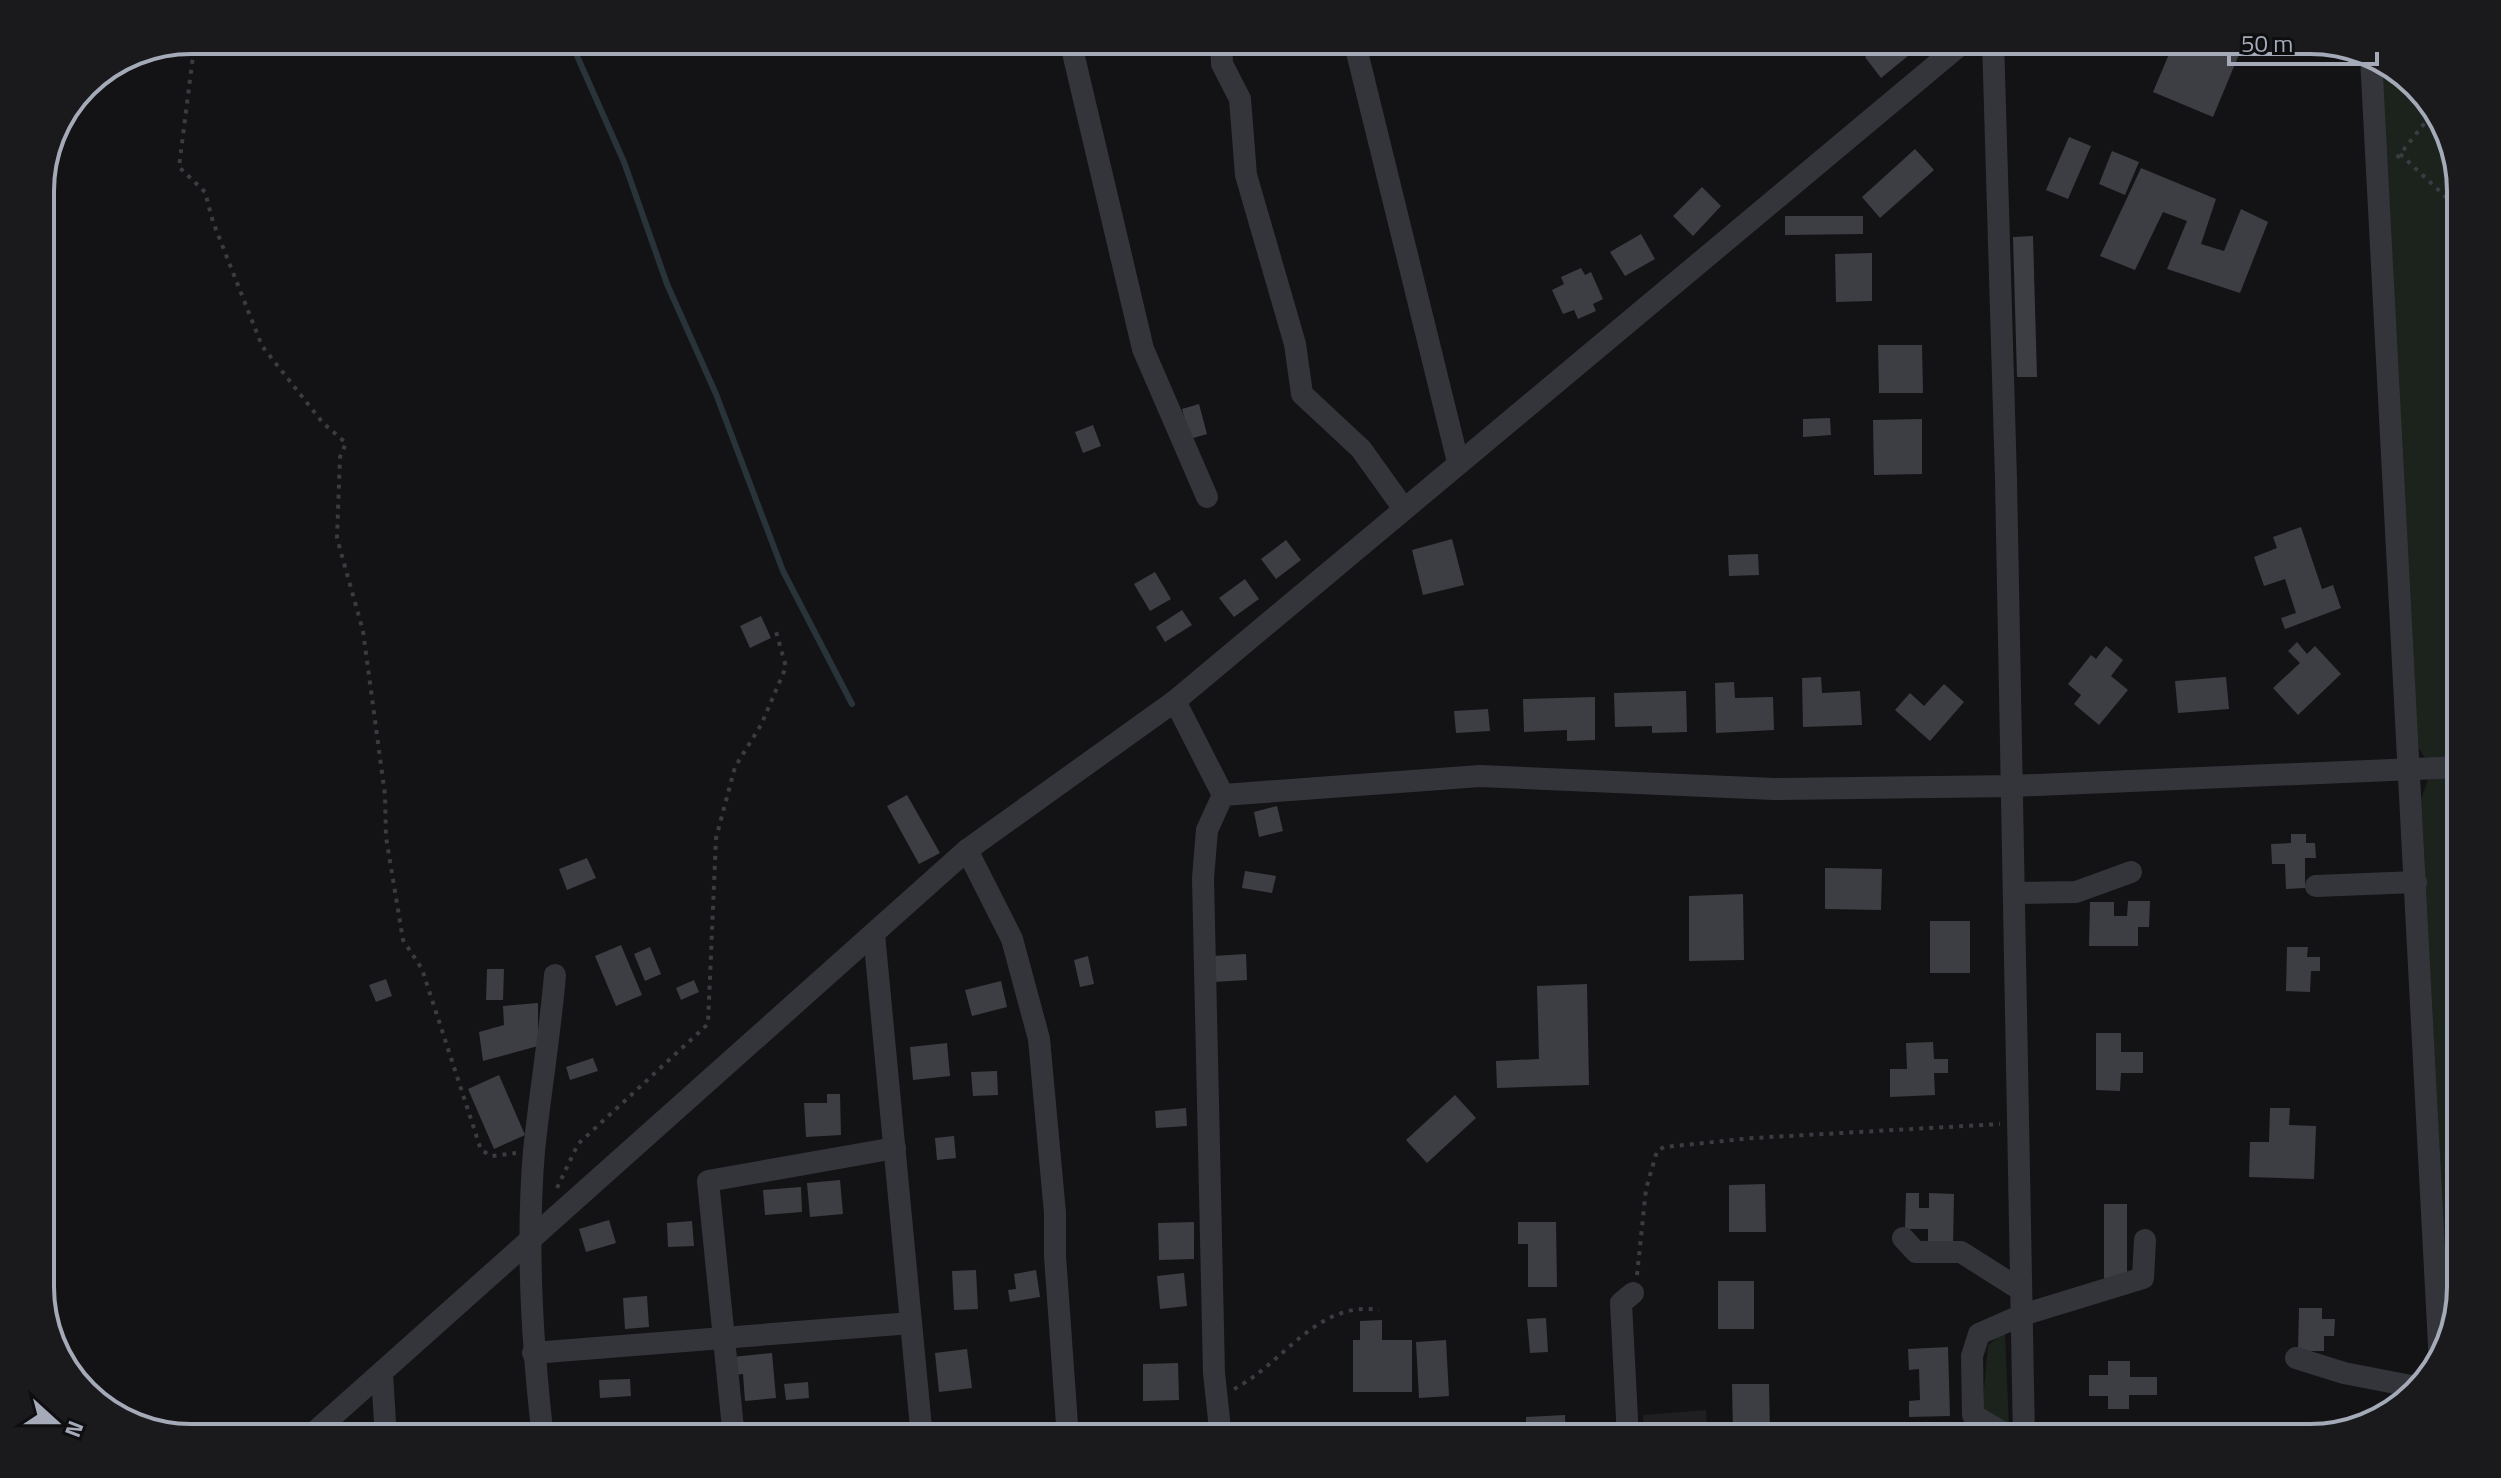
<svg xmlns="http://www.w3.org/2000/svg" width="2501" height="1478" viewBox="0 0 2501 1478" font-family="'Titillium Web',sans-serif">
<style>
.built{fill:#1f1f22}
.green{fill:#1b231c}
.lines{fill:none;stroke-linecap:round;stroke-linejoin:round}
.stream{stroke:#28333a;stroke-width:6}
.building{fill:#3d3e43}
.path{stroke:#3a3c42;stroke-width:4;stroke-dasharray:4 6;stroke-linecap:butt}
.minor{stroke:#34353b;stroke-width:22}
.rim{fill:none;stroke:#a4aab7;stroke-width:4}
</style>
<rect width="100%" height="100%" fill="#131315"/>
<path class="built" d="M1706,1410L1708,1438H1644L1643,1415Z"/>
<g class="green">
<path d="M2371,57L2386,60L2441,115L2461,182V1287L2441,1363L2406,842L2432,768L2408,732Z"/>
<path d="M2005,1332L2009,1428L1982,1411L1988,1345Z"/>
</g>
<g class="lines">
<path class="stream" d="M570,40L624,162L667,284L716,394L783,571L852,704"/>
</g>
<g class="building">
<path d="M1886,40H1905L1914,51L1881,78L1865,57Z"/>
<path d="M2175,40H2245L2213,117L2153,92Z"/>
<path d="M2069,137L2091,146L2068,199L2046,190Z"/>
<path d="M1915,149L1934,170L1880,218L1862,197Z"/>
<path d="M2112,151L2139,162L2125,195L2099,184Z"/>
<path d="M2141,168L2216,199L2201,244L2224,251L2241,209L2268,222L2240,293L2167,269L2187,221L2163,212L2135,270L2100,256Z"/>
<path d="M1702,187L1721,206L1693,236L1673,216Z"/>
<path d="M1785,216H1863V234L1785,235Z"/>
<path d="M1641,234L1655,259L1625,276L1610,252Z"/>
<path d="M2033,236L2037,377H2017L2013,237Z"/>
<path d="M1872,253V301L1836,302L1835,254Z"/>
<path d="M1581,268L1585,275L1591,272L1603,299L1593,304L1596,311L1578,319L1574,310L1563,314L1552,290L1564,284L1561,277Z"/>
<path d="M1878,345H1922L1923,393H1879Z"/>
<path d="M1199,404L1207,434L1190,439L1182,409Z"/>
<path d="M1830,418L1831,435L1803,437V419Z"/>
<path d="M1922,419V474L1874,475L1873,420Z"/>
<path d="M1093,425L1101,446L1083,453L1075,432Z"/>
<path d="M2301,527L2322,589L2333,585L2341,608L2285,629L2281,618L2296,613L2285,579L2264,586L2254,557L2277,548L2273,537Z"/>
<path d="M1452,539L1464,585L1423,595L1412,550Z"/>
<path d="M1286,540L1301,560L1276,579L1261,559Z"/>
<path d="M1758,554L1759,575L1729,576L1728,555Z"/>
<path d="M1155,572L1171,599L1150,611L1134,584Z"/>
<path d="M1245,579L1259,599L1234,617L1219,598Z"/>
<path d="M1182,610L1192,625L1165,642L1156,627Z"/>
<path d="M761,616L771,638L750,648L740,626Z"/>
<path d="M2297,642L2307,654L2315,646L2341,674L2298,715L2273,688L2300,663L2288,651Z"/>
<path d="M2106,646L2123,660L2111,676L2128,690L2099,725L2074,704L2081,695L2068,684L2091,655L2096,659Z"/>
<path d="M1821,677L1822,693L1860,691L1862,725L1803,727L1802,678Z"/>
<path d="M2226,677L2229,709L2178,713L2175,681Z"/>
<path d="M1734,682L1735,698L1773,697L1774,730L1716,733L1715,683Z"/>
<path d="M1944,684L1964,702L1930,741L1895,710L1910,693L1924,706Z"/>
<path d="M1686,691L1687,732L1652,733V726L1615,727L1614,693Z"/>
<path d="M1595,697V740L1567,741V730L1524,732L1523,699Z"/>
<path d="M1488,709L1490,731L1456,733L1454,711Z"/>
<path d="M907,795L940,853L919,864L887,806Z"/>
<path d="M1277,806L1283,831L1259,837L1254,812Z"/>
<path d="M2291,834H2306V843H2315L2316,858H2305V888L2286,889L2285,864H2272L2271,844L2291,843Z"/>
<path d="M587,858L596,878L567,890L559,869Z"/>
<path d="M1825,868L1882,869L1881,910L1825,909Z"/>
<path d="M1245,871L1276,876L1272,893L1242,888Z"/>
<path d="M1743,894L1744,960L1689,961V896Z"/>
<path d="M2128,901H2150L2149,927H2138V946H2089L2090,902H2114V916H2127Z"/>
<rect x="1930" y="921" width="40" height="52"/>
<path d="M621,945L642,995L616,1006L595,956Z"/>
<path d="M650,947L661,974L645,981L634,954Z"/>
<path d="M2287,947H2308L2307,957H2320V971H2311L2310,992L2286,991Z"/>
<path d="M1246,954L1247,980L1213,982L1212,956Z"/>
<path d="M1088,956L1094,984L1080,987L1074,960Z"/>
<path d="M487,969H504L503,1000H486Z"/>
<path d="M386,979L392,996L376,1002L369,985Z"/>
<path d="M694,980L699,992L681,1000L676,988Z"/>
<path d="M1001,981L1007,1007L972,1016L965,990Z"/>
<path d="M1587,984L1589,1085L1497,1088L1496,1061L1539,1059L1537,986Z"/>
<path d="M538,1003V1046L483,1061L479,1032L504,1025L503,1006Z"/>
<path d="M2096,1033H2121V1052H2143V1073H2121L2120,1091L2096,1090Z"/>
<path d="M1933,1042L1934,1059H1948V1073H1934L1935,1095L1890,1097V1069H1907L1906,1043Z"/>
<path d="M947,1043L950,1076L913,1080L910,1047Z"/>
<path d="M593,1058L598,1071L570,1080L566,1067Z"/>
<path d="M997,1071L998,1095L973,1096L971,1072Z"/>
<path d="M499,1075L525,1135L494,1149L468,1089Z"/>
<path d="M827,1094H840L841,1135L806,1137L804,1103H827Z"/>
<path d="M1455,1095L1476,1118L1427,1163L1406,1140Z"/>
<path d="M1186,1108L1187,1126L1156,1128L1155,1111Z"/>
<path d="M2270,1108H2290L2289,1125L2316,1126L2314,1179L2249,1177L2250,1142H2269Z"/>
<path d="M954,1136L956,1158L937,1160L935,1138Z"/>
<path d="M840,1180L843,1214L810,1217L807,1183Z"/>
<path d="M1765,1184L1766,1232H1729V1185Z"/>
<path d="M801,1187L802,1212L765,1215L763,1190Z"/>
<path d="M1906,1193H1919V1208H1929V1193L1954,1194L1953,1246H1928V1229H1905Z"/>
<rect x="2104" y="1204" width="23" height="74"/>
<path d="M609,1220L616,1243L586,1252L579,1229Z"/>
<path d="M692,1221L694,1246L668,1247L667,1223Z"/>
<path d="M1194,1222V1259L1159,1260L1158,1223Z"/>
<path d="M1518,1222H1556L1557,1287H1528V1244H1518Z"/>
<path d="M976,1270L978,1309L954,1310L952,1271Z"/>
<path d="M1036,1270L1040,1297L1010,1302L1008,1290L1016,1289L1014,1274Z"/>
<path d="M1184,1273L1187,1306L1160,1309L1157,1276Z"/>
<rect x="1718" y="1281" width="36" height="48"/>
<path d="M647,1296L649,1327L625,1329L623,1298Z"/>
<path d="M2299,1308H2322V1319H2335L2334,1336H2324V1351H2298Z"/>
<path d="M1546,1318L1548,1352L1530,1353L1527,1319Z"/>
<path d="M1382,1320V1340H1412V1392H1353V1340H1360V1321Z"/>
<path d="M1446,1340L1449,1396L1419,1398L1416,1342Z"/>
<path d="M1948,1347L1950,1416L1909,1417V1401L1920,1400L1919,1369L1909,1370L1908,1349Z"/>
<path d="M967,1349L972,1388L939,1392L935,1353Z"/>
<path d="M772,1353L776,1398L745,1401L743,1374L734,1375L732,1357Z"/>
<path d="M2108,1361H2130V1377H2157V1395H2129V1409H2108V1396H2089V1375H2108Z"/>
<path d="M1178,1363L1179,1400L1143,1401V1364Z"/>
<path d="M630,1379L631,1396L600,1398L599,1380Z"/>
<path d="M808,1382L809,1398L786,1400L784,1384Z"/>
<path d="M1732,1384H1769L1770,1431L1733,1432Z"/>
<path d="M1565,1415L1566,1438H1526V1417Z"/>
<path d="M1695,1424L1696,1438H1656V1425Z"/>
<path d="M1317,1427L1318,1438H1283L1282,1429Z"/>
</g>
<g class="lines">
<g class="path">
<path d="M195,40L179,167L205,192L213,222L262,346L323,423L346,443L340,457L337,538L363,631L385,795L386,837L403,940L422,969L481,1150L492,1156L516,1153"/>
<path d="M2400,154L2461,211"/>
<path d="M2397,158L2435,110"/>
<path d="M557,1188L578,1144L708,1024L716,838L735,767L761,725L786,667L775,628"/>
<path d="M1637,1275L1646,1189L1657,1151L1664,1147L1753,1138L2000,1124"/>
<path d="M1234,1389C1283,1364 1317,1300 1379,1310"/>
</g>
<g class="minor">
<path d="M1070,40L1143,349L1207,497"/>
<path d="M1221,40L1222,64L1240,99L1246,175L1295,344L1302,394L1361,449L1404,509"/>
<path d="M1354,40L1458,462"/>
<path d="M1993,40L2006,479L2024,1438"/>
<path d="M2371,57L2440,1364"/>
<path d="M1175,701L1223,795"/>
<path d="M967,850L1012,939L1039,1039L1055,1213V1256L1068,1438"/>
<path d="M2316,886L2416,882"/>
<path d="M2015,893L2076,892L2131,872"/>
<path d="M874,934L922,1438"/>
<path d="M1903,1238L1916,1252H1961L2021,1290"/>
<path d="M533,1353L911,1323"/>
<path d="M2296,1358L2344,1373L2416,1387"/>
<path d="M382,1374L386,1438"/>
<path d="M308,1438L967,850L1175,701L1966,40"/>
<path d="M543,1438C532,1344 526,1246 534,1151C540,1093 550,1034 555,975"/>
<path d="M734,1438L708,1181L895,1148"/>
<path d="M1221,1438L1214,1373L1203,878L1207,830L1223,795L1480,776L1774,789L2013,786L2461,767"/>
<path d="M1628,1438L1621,1303L1633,1293"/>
<path d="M2012,1438L1973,1415L1972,1356L1979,1334L2022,1315L2143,1278L2145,1240"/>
</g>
</g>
<path d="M0 0H2501V1478H0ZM191 54H2310A137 137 0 0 1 2447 191V1287A137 137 0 0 1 2310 1424H191A137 137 0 0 1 54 1287V191A137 137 0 0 1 191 54Z" fill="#1a1a1d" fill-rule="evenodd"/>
<path class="rim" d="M191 54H2310A137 137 0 0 1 2447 191V1287A137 137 0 0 1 2310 1424H191A137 137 0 0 1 54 1287V191A137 137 0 0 1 191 54Z"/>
<g transform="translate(56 1422) rotate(111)" stroke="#0e0e10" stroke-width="6" paint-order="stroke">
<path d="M0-6L14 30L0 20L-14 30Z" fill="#a4aab7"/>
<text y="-12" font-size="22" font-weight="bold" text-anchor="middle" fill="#a4aab7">N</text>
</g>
<path d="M2229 52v12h148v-12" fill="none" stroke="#a4aab7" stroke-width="4"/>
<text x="2241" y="52" font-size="24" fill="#a4aab7" stroke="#0e0e10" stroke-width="6" paint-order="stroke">50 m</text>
</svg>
